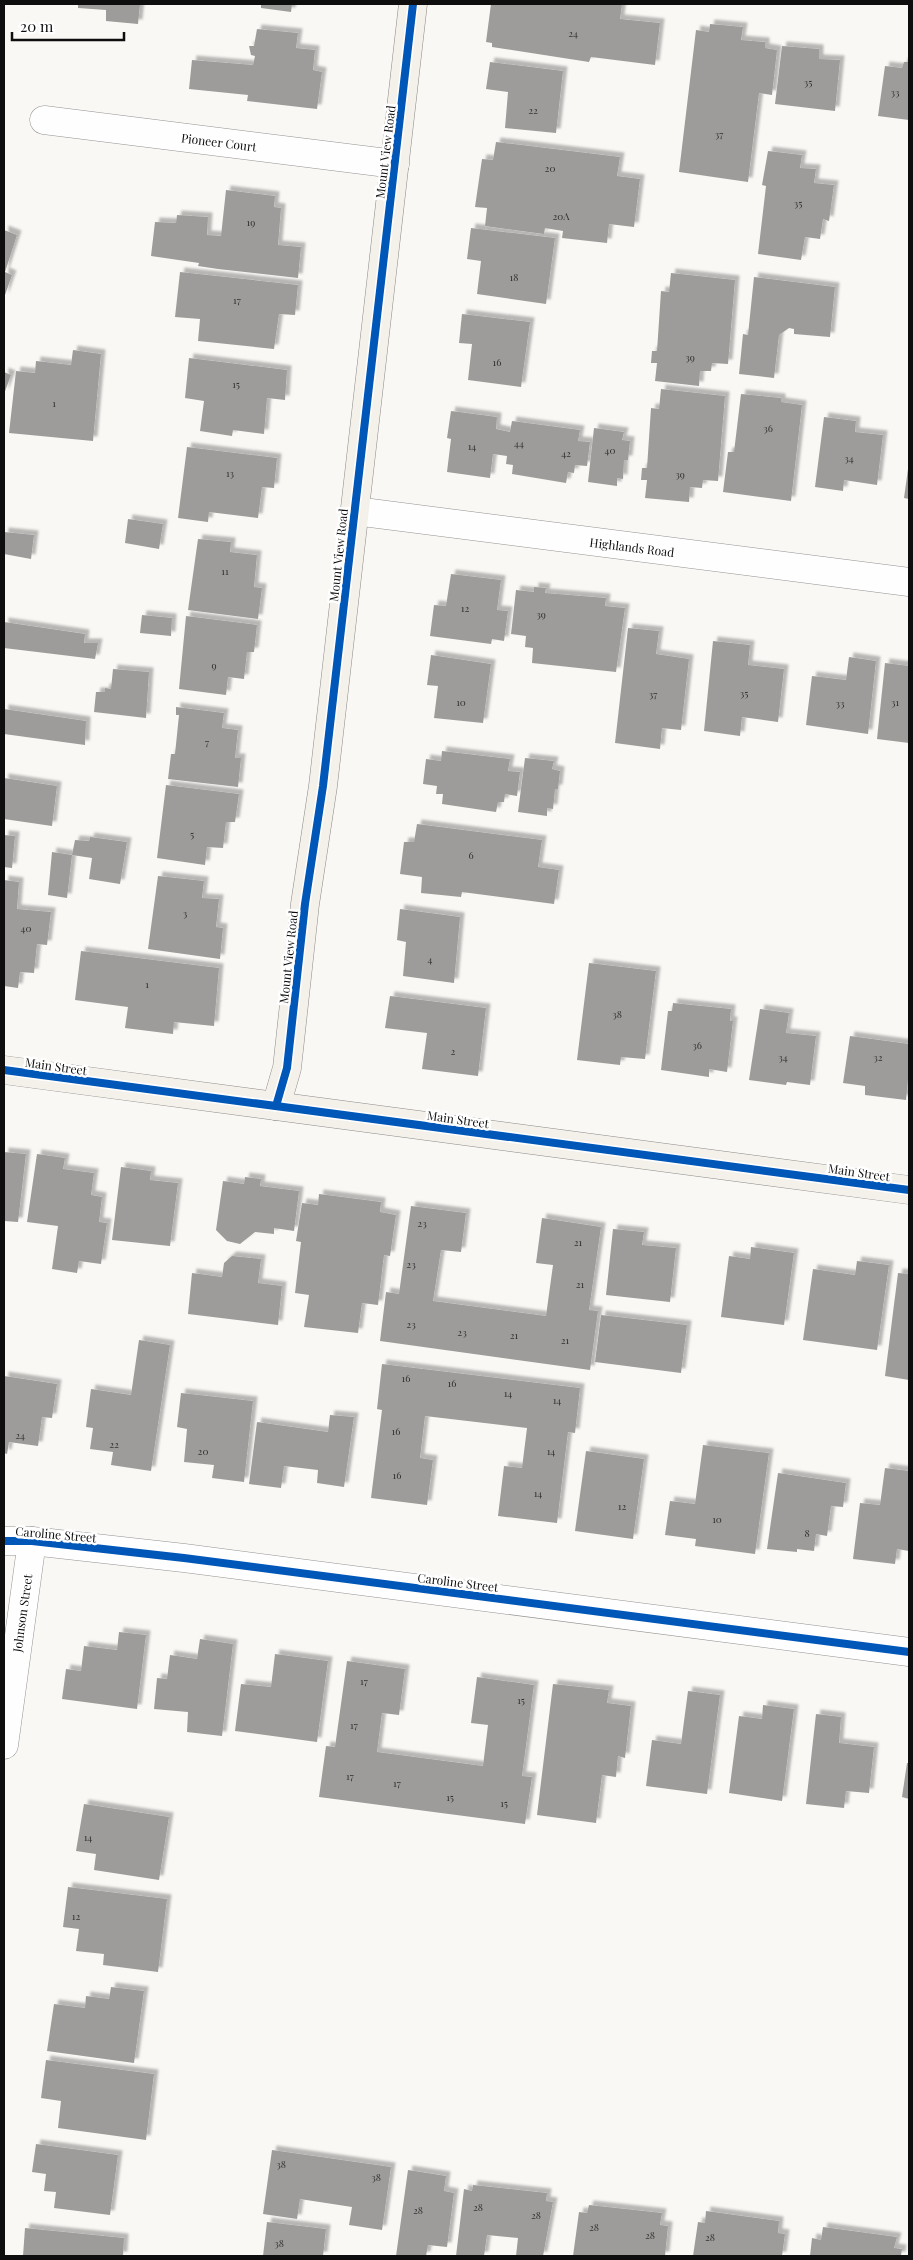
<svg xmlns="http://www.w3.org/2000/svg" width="913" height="2260" viewBox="0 0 913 2260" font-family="'Playfair Display',serif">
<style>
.building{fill:#9e9c9a;filter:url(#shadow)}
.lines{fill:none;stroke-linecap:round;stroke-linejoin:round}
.street-casing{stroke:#949392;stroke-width:29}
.secondary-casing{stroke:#8b8a89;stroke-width:29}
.street{stroke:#fefefe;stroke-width:28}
.secondary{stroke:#f4f1eb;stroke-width:28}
.cycleway-casing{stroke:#fff;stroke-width:11}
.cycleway{stroke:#0057b8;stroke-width:8}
.labels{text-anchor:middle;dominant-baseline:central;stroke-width:5;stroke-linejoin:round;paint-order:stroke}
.number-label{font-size:10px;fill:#323231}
.street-label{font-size:12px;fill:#0e0e0e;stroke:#fff}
</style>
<defs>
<filter id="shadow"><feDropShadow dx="4.5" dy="-4.5" stdDeviation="1" flood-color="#0004"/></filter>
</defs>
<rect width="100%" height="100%" fill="#faf8f5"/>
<g class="building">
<path d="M78,4H140L138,24L106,21V10L78,8Z"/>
<path d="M261,4H292L291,12L261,8Z"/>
<path d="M491,4H622L620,19L660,23L655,65L591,57L589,62L492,47V43L486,42Z"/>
<path d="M710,24L743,27L741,40L765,42V48L777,50L772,95L759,93L748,182L679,172L696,30L709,32Z"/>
<path d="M257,29L298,33L296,48L315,50L313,70L322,72L317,109L247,101L248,95L189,89L192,60L253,65L255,56L251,55L249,46H254Z"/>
<path d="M782,46L819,49V59L840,60L835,111L775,104Z"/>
<path d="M490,62L563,71L556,133L505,128L508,92L486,89Z"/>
<path d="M904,62H909V120L878,116L885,66L902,68Z"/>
<path d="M496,142L620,157L617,176L640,179L634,227L609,224L607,243L562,238L563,231L545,228L544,234L485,226L487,208L475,207L482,159L493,160Z"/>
<path d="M768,151L802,155L800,168L816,169L814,183L834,185L829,221L823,219L820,239L805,237L801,260L758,254L766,186L762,185Z"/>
<path d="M226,190L275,196L274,207L281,208L278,245L301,247L298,278L218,269L198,266L199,263L151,256L155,222L176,223L177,215L208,217L207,235L221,236Z"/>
<path d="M471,228L555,238L546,304L477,294L481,261L467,259Z"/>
<path d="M4,230L17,235L5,272L12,275L4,298Z"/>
<path d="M180,272L298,285L295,315L279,314L274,349L198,341L200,319L175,317Z"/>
<path d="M671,273L735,280L728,364L712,363L711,371H700L699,386L655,381L657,363H651L652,351H657L661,291L669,292Z"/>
<path d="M754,277L835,287L830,337L794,334V329L789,328L779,335L774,378L739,374L743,334L748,335Z"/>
<path d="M462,314L530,322L521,387L468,380L472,344L459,343Z"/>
<path d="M73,350L101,354L93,441L9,433L16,371L35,373L36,361L71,365Z"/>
<path d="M189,358L287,370L285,400L267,398L264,434L233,430L232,436L200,431L204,401L185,398Z"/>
<path d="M4,372L11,375L4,394Z"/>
<path d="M661,389L725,396L718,481L703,480L702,488L690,487L689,502L645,498L647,480H641L642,468H647L651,408L659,409Z"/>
<path d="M741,394L781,398V402L802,405L791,501L723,492L728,452H734Z"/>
<path d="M451,411L497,417L496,429L510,432L512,421L580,430L578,441L590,442L587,466L575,465L574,473L568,472L566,483L512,474L513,465L506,464L507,456L493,454L490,478L447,472L451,439L447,438Z"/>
<path d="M824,417L856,421L855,432L883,435L877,485L844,480L843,491L815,487Z"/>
<path d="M594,428L624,432L622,440L630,441L628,460H624L623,479L617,478V486L588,482Z"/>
<path d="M187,447L277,458L274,488L262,487L258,518L209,512L208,522L178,518Z"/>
<path d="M908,469L909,470V499L904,498Z"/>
<path d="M128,519L163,524L159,549L125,543Z"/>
<path d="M4,532L34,535L31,559L4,554Z"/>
<path d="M198,539L231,542L230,552L257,555L254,587L262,588L258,619L188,610Z"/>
<path d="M451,574L501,580L497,610L508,611L504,641L492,639L491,644L430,636L434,605L446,606Z"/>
<path d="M534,587L546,588L545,593L606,598L605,606L625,608L616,672L532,663L533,648L525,647L526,636L511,634L516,590L534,592Z"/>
<path d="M142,615L172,618L171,636L140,633Z"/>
<path d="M186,616L257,625L254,652H247L244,679L228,677L226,695L179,689Z"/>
<path d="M4,622L85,634L84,643H98L95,659L4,648Z"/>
<path d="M628,628L659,631L656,654L689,659L681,730L662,728L660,749L615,743Z"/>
<path d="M713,641L750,645L748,665L784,669L778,722L742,717L740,736L704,731Z"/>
<path d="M431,655L491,664L483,723L434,718L438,686L427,685Z"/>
<path d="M849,657L876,661L868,734L806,725L812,676L846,680Z"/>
<path d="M885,663L909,666V743L877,739Z"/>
<path d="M113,669L149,672L146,718L94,712L96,692H105V688L111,689Z"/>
<path d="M176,707L224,713L222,728L238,730L235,758H241L238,787L168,779L171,754H175L179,715H176Z"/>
<path d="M4,709L86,721L85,745L4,734Z"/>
<path d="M442,751L510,759L508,771L520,772L517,796L505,794L504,802H498L496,812L442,804L443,794H436L437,786L423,784L426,759L441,761Z"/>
<path d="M525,758L554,761L552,769L560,771L558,789H555L553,809L547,808V816L518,812Z"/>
<path d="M4,778L57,786L52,826L4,819Z"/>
<path d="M166,785L239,794L235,822H226L223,848L207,847L205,865L157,858Z"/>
<path d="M417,824L542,840L538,867L559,870L554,904L462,892L461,897L421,893L422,877L400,874L404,842H414Z"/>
<path d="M4,835L15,836L12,868L4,867Z"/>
<path d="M90,837L127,842L120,884L89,879L92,858L72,855L75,840L89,841Z"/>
<path d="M52,852L72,855L67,898L48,895Z"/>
<path d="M158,876L204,881L202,898L219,899L216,927L223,928L220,959L148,949Z"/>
<path d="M4,880L19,882L17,909L51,912L47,945L37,944L34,973L20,972L18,988L4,986Z"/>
<path d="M400,909L460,917L454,983L403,976L406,942L397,940Z"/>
<path d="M81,951L219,968L214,1026L174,1022L173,1034L125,1028L128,1007L75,1000Z"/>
<path d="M589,963L656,971L645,1059L621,1057L620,1065L577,1060Z"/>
<path d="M390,996L486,1008L478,1076L422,1069L427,1033L385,1028Z"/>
<path d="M673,1003L731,1009L730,1021H733L727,1072L709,1069V1077L661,1070L668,1011H672Z"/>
<path d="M760,1009L789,1013L786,1033L816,1036L810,1085L787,1082L786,1085L749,1080Z"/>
<path d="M850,1036L909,1044V1069L906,1100L865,1095V1086L843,1083Z"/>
<path d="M4,1152L26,1154L18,1222L4,1221Z"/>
<path d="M37,1154L65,1158L63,1169L94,1173L91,1195L102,1197L99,1222L107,1223L101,1264L79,1261L77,1273L52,1269L58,1226L27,1222Z"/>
<path d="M121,1167L151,1171L150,1180L178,1183L170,1246L112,1240Z"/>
<path d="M245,1177L261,1179L260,1186L299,1191L294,1231L274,1228V1234L255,1232L240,1244L227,1241L216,1230L223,1181L244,1184Z"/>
<path d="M319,1194L381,1202L380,1212L396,1215L390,1256L384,1255L378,1305L362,1303L358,1333L304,1327L309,1295L295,1293L301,1242L296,1241L302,1203L318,1205Z"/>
<path d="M411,1206L466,1213L461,1252L441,1250L433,1301L546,1316L553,1265L536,1263L542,1218L601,1227L589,1310L598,1311L590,1370L380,1341L386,1292L399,1294Z"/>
<path d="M613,1229L644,1232L642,1245L676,1248L670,1302L606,1295Z"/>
<path d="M751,1247L794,1253L784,1325L721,1317L729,1256L750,1259Z"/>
<path d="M232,1256L261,1259L258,1283L282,1286L278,1325L188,1314L192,1273L222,1277L224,1263Z"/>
<path d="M857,1261L889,1265L877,1350L803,1340L813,1269L855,1275Z"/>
<path d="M898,1273L909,1274V1380L885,1376Z"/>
<path d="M601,1315L687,1325L681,1373L595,1362Z"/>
<path d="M139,1340L170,1345L151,1471L111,1465L113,1452L90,1449L93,1428L86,1427L91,1389L131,1395Z"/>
<path d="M382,1364L580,1388L575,1433L568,1432L557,1523L498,1516L504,1466L522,1468L527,1428L425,1416L420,1458L433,1460L427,1505L371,1498L382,1410L377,1409Z"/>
<path d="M4,1376L57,1384L52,1418L42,1417L38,1446L9,1442L7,1454L4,1453Z"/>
<path d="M181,1393L253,1401L244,1482L212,1478L214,1465L184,1462L187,1429L177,1427Z"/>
<path d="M330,1415L354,1417L344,1487L317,1483L318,1470L284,1466L281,1488L249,1484L257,1422L328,1432Z"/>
<path d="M703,1445L769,1453L755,1554L695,1546L696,1539L665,1535L670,1501L695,1504Z"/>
<path d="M586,1451L644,1459L633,1539L575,1531Z"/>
<path d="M885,1468L909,1471V1551L897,1549L895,1564L853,1559L860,1503L880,1505Z"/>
<path d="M778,1473L846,1483L843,1507L831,1506L827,1536L816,1534L814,1551L797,1549V1552L767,1549Z"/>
<path d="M119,1632L146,1635L137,1709L62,1699L66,1669L81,1671L84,1646L117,1650Z"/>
<path d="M200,1639L233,1644L222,1736L187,1732L188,1712L154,1709L157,1678L167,1679L170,1655L197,1659Z"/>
<path d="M275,1654L328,1661L317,1742L235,1731L241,1684L271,1687Z"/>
<path d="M347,1661L405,1669L399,1715L382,1713L377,1752L483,1766L488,1725L471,1723L477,1677L534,1685L522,1776L532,1777L525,1824L319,1797L326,1746L335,1747Z"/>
<path d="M553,1684L609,1690L607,1703L631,1706L625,1758L618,1756L616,1777L602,1775L596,1823L537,1815Z"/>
<path d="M688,1691L720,1695L707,1794L646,1786L652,1740L681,1744Z"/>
<path d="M763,1705L794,1709L782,1801L729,1793L739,1716L762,1719Z"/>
<path d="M816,1714L841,1717L839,1743L874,1747L869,1793L846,1791L844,1808L806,1804Z"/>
<path d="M907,1763H909V1799L902,1797Z"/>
<path d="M84,1804L169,1817L159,1880L94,1870L96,1854L76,1851Z"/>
<path d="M68,1887L167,1899L158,1972L103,1965L104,1954L76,1951L79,1929L63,1927Z"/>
<path d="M111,1987L144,1991L134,2063L47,2051L54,2004L85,2008L86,1996L109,1999Z"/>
<path d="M46,2060L154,2074L146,2140L58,2128L61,2101L41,2098Z"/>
<path d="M36,2144L118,2155L110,2215L54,2208L56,2192L44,2191L46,2174L32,2172Z"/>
<path d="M272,2150L391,2167L382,2230L349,2225L352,2207L300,2199L297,2219L263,2214Z"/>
<path d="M408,2170L446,2176L444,2191L454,2193L447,2247L428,2245L426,2256H396Z"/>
<path d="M473,2185L547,2193L546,2201L553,2202L543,2256H516L518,2238L487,2235L484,2256H456L464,2189L472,2191Z"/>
<path d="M589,2205L662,2213L660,2225L668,2226L665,2256H573L579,2212L587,2213Z"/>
<path d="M706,2211L779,2221L778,2233L785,2234L782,2256H693L698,2222L705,2223Z"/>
<path d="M267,2222L326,2229L323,2256H263Z"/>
<path d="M823,2227L897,2237L894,2248L902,2249L901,2256H810L812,2238L821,2240Z"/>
<path d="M25,2228L124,2238L123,2256H23Z"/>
</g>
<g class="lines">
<defs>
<g id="street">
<path d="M44,120L395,164"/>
<path d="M355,511L909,582"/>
<path d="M4,1541H32L184,1558L909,1652"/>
<path d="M4,1745L32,1541"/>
</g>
<g id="secondary">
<path d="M4,1070L909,1190"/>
<path d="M276,1106L287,1068L305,904L323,786L413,4"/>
</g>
</defs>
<use href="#street" class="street-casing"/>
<use href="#secondary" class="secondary-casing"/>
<use href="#street" class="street"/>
<use href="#secondary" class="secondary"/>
<defs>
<g id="cycleway">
<path d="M4,1070L909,1190"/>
<path d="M276,1106L287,1068L305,904L323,786L413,4"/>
<path d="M4,1541H32L184,1558L909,1652"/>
</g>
</defs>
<use href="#cycleway" class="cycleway-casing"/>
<use href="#cycleway" class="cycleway"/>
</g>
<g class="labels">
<g class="number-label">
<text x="573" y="33">24</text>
<text x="808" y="82">35</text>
<text x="895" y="92">33</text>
<text x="533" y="110">22</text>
<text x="719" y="134">37</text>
<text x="550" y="168">20</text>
<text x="798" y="203">35</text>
<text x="561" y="216">20A</text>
<text x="251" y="222">19</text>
<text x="514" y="277">18</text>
<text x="237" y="300">17</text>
<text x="690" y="357">39</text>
<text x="497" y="362">16</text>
<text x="236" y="384">15</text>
<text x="54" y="403">1</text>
<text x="768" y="428">36</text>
<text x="519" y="443">44</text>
<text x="472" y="446">14</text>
<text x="610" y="450">40</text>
<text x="566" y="453">42</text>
<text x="849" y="458">34</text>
<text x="230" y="473">13</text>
<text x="680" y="474">39</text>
<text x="225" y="571">11</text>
<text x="465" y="608">12</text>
<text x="541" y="614">39</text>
<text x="214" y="665">9</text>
<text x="744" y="693">35</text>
<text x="653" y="694">37</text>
<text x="461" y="702">10</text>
<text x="895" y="702">31</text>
<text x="840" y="703">33</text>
<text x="207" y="742">7</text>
<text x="192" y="834">5</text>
<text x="471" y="855">6</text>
<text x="185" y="913">3</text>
<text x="26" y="928">40</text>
<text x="430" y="959">4</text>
<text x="147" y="984">1</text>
<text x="617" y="1014">38</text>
<text x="697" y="1045">36</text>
<text x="453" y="1051">2</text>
<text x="783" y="1057">34</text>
<text x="878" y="1057">32</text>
<text x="422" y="1223">23</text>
<text x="578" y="1242">21</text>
<text x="411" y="1264">23</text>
<text x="580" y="1284">21</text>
<text x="411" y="1324">23</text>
<text x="462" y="1332">23</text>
<text x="514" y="1335">21</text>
<text x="565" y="1340">21</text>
<text x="406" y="1378">16</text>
<text x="452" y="1383">16</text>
<text x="508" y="1393">14</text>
<text x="557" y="1400">14</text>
<text x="396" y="1431">16</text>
<text x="20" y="1435">24</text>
<text x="114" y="1444">22</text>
<text x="203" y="1451">20</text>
<text x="551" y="1451">14</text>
<text x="397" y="1475">16</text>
<text x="538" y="1493">14</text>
<text x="622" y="1506">12</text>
<text x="717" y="1519">10</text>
<text x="807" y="1533">8</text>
<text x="364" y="1681">17</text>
<text x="521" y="1700">15</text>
<text x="354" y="1725">17</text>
<text x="350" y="1776">17</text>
<text x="397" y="1783">17</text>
<text x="450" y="1797">15</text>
<text x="504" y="1803">15</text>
<text x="88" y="1837">14</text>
<text x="76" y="1916">12</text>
<text x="281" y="2164">38</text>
<text x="376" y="2177">38</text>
<text x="478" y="2207">28</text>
<text x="418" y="2210">28</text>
<text x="536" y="2215">28</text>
<text x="594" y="2227">28</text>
<text x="650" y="2235">28</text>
<text x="710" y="2237">28</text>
<text x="279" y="2243">38</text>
</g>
<g class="street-label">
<text transform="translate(219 142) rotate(7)">Pioneer Court</text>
<text transform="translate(385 152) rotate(-83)">Mount View Road</text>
<text transform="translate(632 547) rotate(7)">Highlands Road</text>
<text transform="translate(338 555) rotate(-84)">Mount View Road</text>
<text transform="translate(288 957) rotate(-84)">Mount View Road</text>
<text transform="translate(56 1066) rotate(8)">Main Street</text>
<text transform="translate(458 1119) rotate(8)">Main Street</text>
<text transform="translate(859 1172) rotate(8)">Main Street</text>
<text transform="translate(56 1534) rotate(5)">Caroline Street</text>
<text transform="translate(458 1582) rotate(7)">Caroline Street</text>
<text transform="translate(22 1613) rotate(-82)">Johnson Street</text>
</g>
</g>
<rect width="913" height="2260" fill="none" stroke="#0e0e0e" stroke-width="10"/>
<path d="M12 32v8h112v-8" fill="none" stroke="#0e0e0e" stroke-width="2.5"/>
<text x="20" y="32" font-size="15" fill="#0e0e0e" stroke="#ffffff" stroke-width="4" paint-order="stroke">20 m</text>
</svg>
